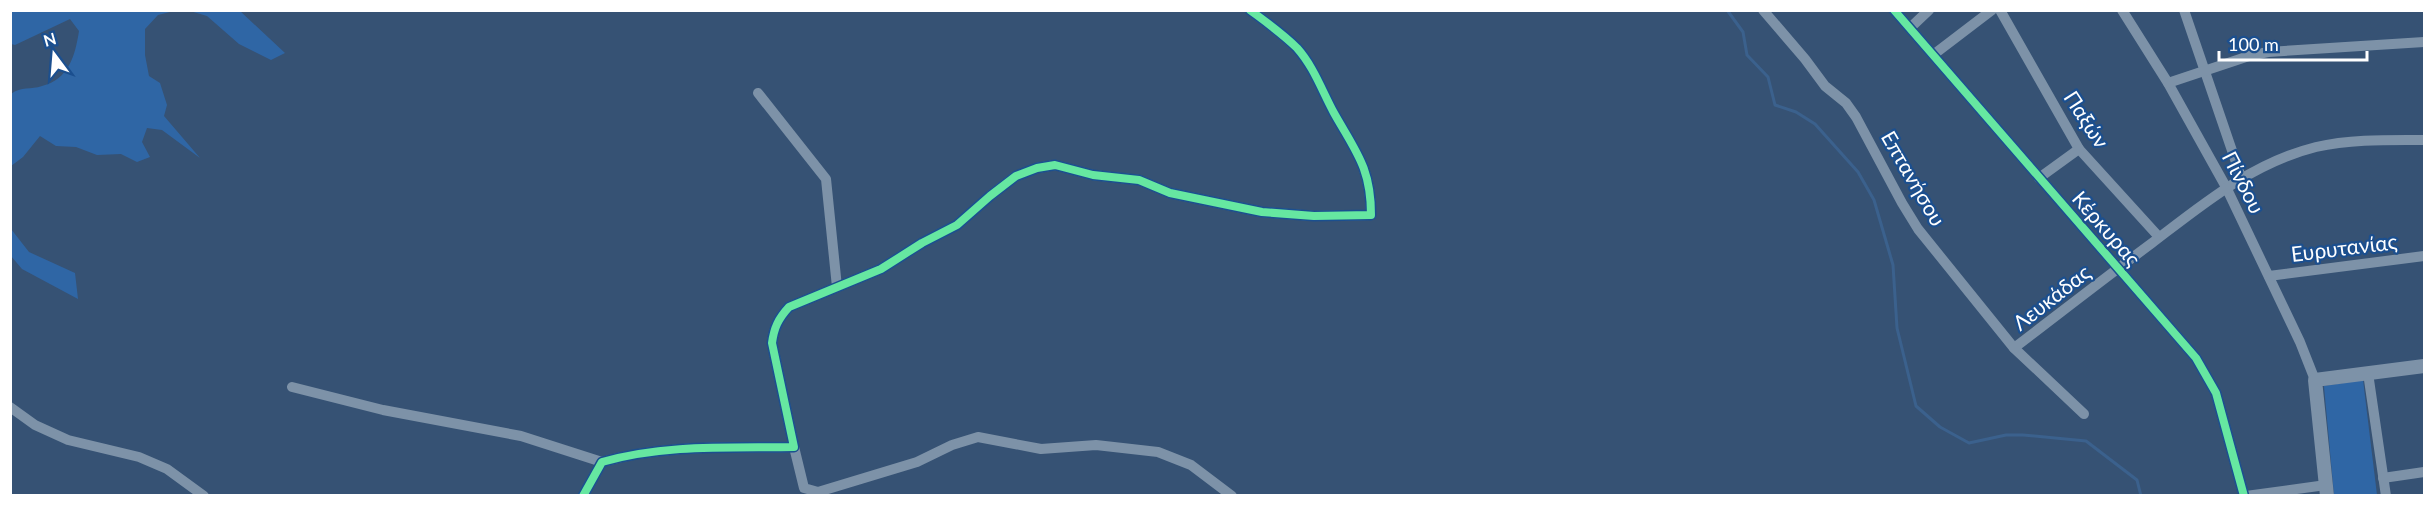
<svg xmlns="http://www.w3.org/2000/svg" width="2435" height="506" viewBox="0 0 2435 506" font-family="Lato,sans-serif">
<style>
.green{fill:#2f66a5}
.lines{fill:none;stroke-linecap:round;stroke-linejoin:round}
.stream{stroke:#3b618d;stroke-width:3}
.minor{stroke:#7d92a8;stroke-width:10}
.tertiary{stroke:#7d92a8;stroke-width:14}
.cycleway-casing{stroke:#1b4f8f;stroke-width:11}
.cycleway{stroke:#66e7a1;stroke-width:8}
.labels{text-anchor:middle;dominant-baseline:central;stroke-width:4.5;stroke-linejoin:round;paint-order:stroke}
.street-label{font-size:21px;fill:#fff;stroke:#1b4f8f}
</style>
<rect width="100%" height="100%" fill="#365274"/>
<g class="green">
<path d="M11,10L174,11L158,15L145,29V55L149,76L160,83L167,105L164,116L200,158L162,130L147,128L142,142L150,157L137,162L121,154L97,155L76,147L56,146L40,136L23,157L11,166V94C21,86 31,90 42,86C69,79 75,56 79,31L70,19L15,45L11,44Z"/>
<path d="M190,11H240L285,53L271,60L239,44L207,16Z"/>
<path d="M11,229L29,252L75,273L78,299L22,269L11,256Z"/>
<path d="M2363,380L2377,495H2334L2324,386Z"/>
</g>
<g class="lines">
<path class="stream" d="M1727,10L1743,32L1747,55L1768,77L1775,105L1796,112L1815,124L1858,172L1874,200L1893,265L1897,328L1916,406L1940,427L1969,443L2006,435H2023L2086,441L2137,480L2141,496"/>
<g class="minor">
<path d="M1763,10L1805,59L1825,86L1846,103L1856,117L1902,203L1918,229L2014,348L2084,414"/>
<path d="M1894,10L2196,358L2216,393L2244,496"/>
<path d="M2000,10L2079,149L2159,237"/>
<path d="M2122,10L2168,83L2226,187L2300,342L2315,380"/>
<path d="M2184,10L2241,177"/>
<path d="M1910,28L1929,10"/>
<path d="M1933,55L1992,10"/>
<path d="M2168,83L2249,56L2268,52L2424,42"/>
<path d="M758,93L826,179L837,287"/>
<path d="M2039,178L2079,149"/>
<path d="M2269,276L2424,256"/>
<path d="M2014,348C2060,313 2106,277 2152,243C2203,204 2252,163 2316,147C2351,139 2388,140 2424,140"/>
<path d="M2368,373L2386,496"/>
<path d="M292,387L383,410L521,436L602,462"/>
<path d="M10,407L35,425L68,440L139,457L167,469L204,496"/>
<path d="M794,447L804,488L818,492L917,462L952,445L978,437L1041,449L1096,445L1158,452L1191,465L1232,496"/>
<path d="M2383,478L2424,472"/>
<path d="M583,496L602,462C665,444 730,448 794,447L772,343C774,328 778,319 789,307L881,269L922,243L957,225L990,196L1016,176L1037,168L1055,165L1093,175L1139,180L1170,193L1262,212L1314,216L1371,215C1371,168 1356,152 1334,113C1322,91 1314,67 1297,48C1283,34 1266,22 1250,10"/>
<path d="M2246,496L2326,485"/>
</g>
<path class="tertiary" d="M2327,496L2315,380L2424,366"/>
<defs>
<g id="cycleway">
<path d="M1894,10L2196,358L2216,393L2244,496"/>
<path d="M583,496L602,462C665,444 730,448 794,447L772,343C774,328 778,319 789,307L881,269L922,243L957,225L990,196L1016,176L1037,168L1055,165L1093,175L1139,180L1170,193L1262,212L1314,216L1371,215C1371,168 1356,152 1334,113C1322,91 1314,67 1297,48C1283,34 1266,22 1250,10"/>
</g>
</defs>
<use href="#cycleway" class="cycleway-casing"/>
<use href="#cycleway" class="cycleway"/>
</g>
<g class="labels">
<g class="street-label">
<text transform="translate(2087 119) rotate(57)">Παξών</text>
<text transform="translate(1914 178) rotate(60)">Επτανήσου</text>
<text transform="translate(2244 182) rotate(63)">Πίνδου</text>
<text transform="translate(2107 228) rotate(49)">Κέρκυρας</text>
<text transform="translate(2344 247) rotate(-7)">Ευρυτανίας</text>
<text transform="translate(2051 297) rotate(-38)">Λευκάδας</text>
</g>
</g>
<rect width="2435" height="506" fill="none" stroke="#ffffff" stroke-width="24"/>
<g transform="translate(54 54) rotate(344)" stroke="#1b4f8f" stroke-width="4.5" paint-order="stroke">
<path d="M0-4.5L10 22L0 15L-10 22Z" fill="#ffffff"/>
<text y="-9" font-size="16" font-weight="bold" text-anchor="middle" fill="#ffffff">N</text>
</g>
<path d="M2219 51v9h148v-9" fill="none" stroke="#ffffff" stroke-width="3"/>
<text x="2228" y="51" font-size="18" fill="#ffffff" stroke="#1b4f8f" stroke-width="4.5" paint-order="stroke">100 m</text>
</svg>
